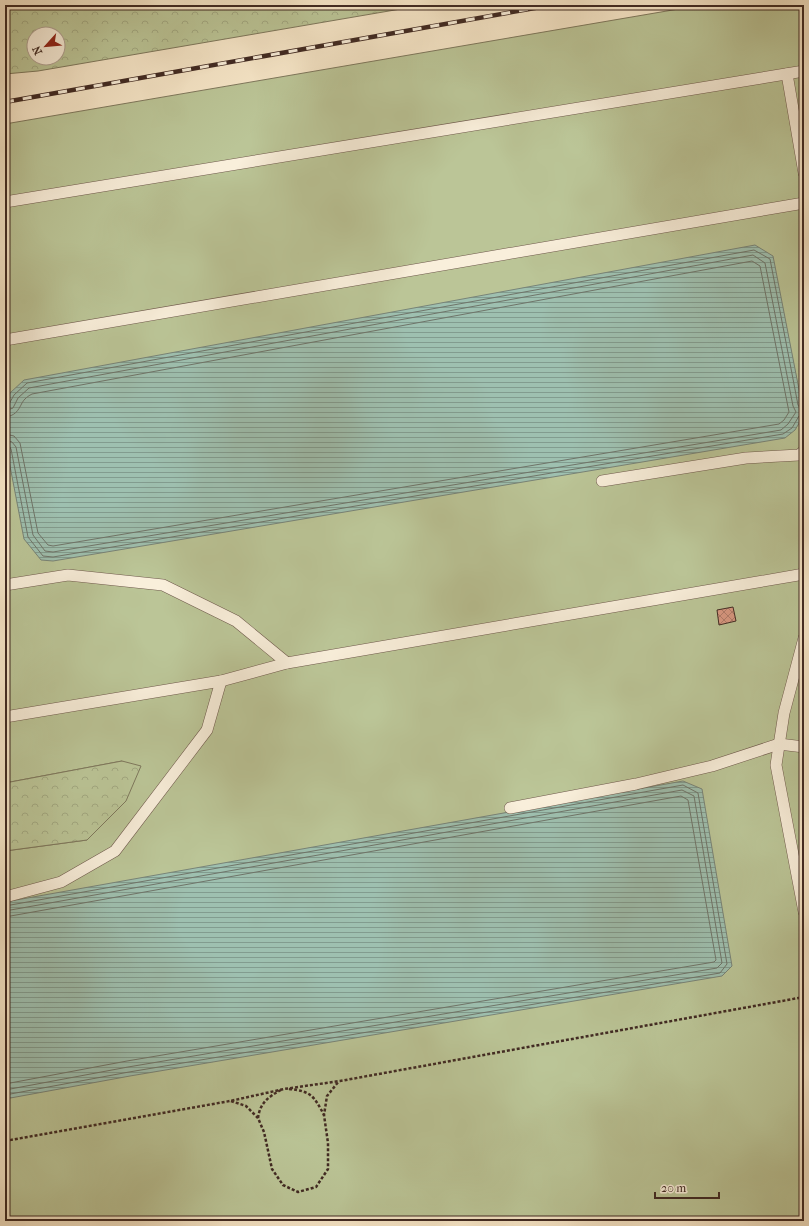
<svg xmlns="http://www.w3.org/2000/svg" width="809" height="1226" viewBox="0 0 809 1226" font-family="'IM FELL French Canon',serif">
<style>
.green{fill:#bbc597;stroke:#7e785d}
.forest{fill:url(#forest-crowns);stroke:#7e785d;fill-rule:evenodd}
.water{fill:url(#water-rules);stroke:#788478}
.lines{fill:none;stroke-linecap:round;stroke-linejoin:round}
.shore{stroke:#6f756a;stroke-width:1}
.building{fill:url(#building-cross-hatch);stroke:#402a23}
.service-casing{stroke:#6e594c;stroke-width:12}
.path{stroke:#402a23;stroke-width:2.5;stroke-dasharray:3 2;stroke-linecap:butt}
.service{stroke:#f9efdb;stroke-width:11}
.rail-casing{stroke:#402a23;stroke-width:4.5}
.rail{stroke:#f9efdb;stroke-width:3;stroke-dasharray:9;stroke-linecap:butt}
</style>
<defs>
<pattern id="forest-crowns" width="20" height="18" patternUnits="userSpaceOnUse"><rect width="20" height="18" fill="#bbc597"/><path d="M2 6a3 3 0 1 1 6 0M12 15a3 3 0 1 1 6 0" fill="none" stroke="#a2a982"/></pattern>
<pattern id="water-rules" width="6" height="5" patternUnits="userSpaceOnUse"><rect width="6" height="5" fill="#9ec0b0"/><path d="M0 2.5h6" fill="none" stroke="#829c8f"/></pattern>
<pattern id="building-cross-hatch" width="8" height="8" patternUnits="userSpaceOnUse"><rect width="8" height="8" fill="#da9983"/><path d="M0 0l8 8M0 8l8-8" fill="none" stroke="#b27d6b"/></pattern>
</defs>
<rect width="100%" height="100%" fill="#f6e6c8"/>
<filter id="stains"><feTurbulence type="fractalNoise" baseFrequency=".005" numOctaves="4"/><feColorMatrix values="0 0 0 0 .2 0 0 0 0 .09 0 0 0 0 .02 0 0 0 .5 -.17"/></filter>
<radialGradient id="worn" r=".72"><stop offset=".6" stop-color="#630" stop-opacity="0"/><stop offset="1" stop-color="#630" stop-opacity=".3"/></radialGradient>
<path class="green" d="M702,5H804V1221H5V851L87,840L122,761L5,783V124Z"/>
<g class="forest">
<path d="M5,5H424L38,71L5,74ZM34,34H58V58H34Z"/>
<path d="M122,761L141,766L126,801L87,840L5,851V783Z"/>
</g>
<g class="water">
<path d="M755,245L773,256L804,415L795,430L785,438L53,561L41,560L24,539L5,440V406L10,393L24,380Z"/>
<path d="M683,781L702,789L732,966L722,976L130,1076L5,1099V902Z"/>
</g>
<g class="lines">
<g class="shore">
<path d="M5,406L9,404L14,395L27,383L754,250L770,259L798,405L800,408L804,409"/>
<path d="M5,411L13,408L18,398L29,388L753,255L765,263L793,406L796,412L788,424L781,430L53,552L45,551L33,535L16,447L12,442L5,440"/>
<path d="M5,417C15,416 18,411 22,403C24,399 28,396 32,394L752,261L760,266L789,412L784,420L779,424L53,546L48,545L38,533L20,443L14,436L5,434"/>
<path d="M5,445L9,446L11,449L28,537L43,556L53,557L783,434L792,428L799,416L804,415"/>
<path d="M5,906L683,785L698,793L727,964L720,973L129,1072L5,1095"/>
<path d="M5,911L682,790L694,796L722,963L717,968L128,1067L5,1090"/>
<path d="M5,917L681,796L688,800L716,960L714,962L127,1061L5,1084"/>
</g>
</g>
<path class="building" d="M733,607L736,621L719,625L717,610Z"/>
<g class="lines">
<defs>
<g id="service">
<path d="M787,74L804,173"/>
<path d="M5,202L804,71"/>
<path d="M5,340L804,203"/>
<path d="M602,481L746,458L799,455L804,451"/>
<path d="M5,585L68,575L163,585L236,621L287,663"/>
<path d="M804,638L784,713L776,765L804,912"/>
<path d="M5,717L221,681L287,663L804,574"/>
<path d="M510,808L636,784L712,766L779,744L804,747"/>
<path d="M5,897L61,882L115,851L207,730L221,681"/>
</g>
</defs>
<use href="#service" class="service-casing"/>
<g class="path">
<path d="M289,1089C311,1091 314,1096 324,1115"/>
<path d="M231,1101L246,1106L258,1118L264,1132L272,1169L283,1185L298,1192L316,1187L328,1169V1143L324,1115L327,1096L339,1081"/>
<path d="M258,1118C260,1103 268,1097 281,1090"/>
<path d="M5,1141L230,1101L284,1089L340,1081L804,997"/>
</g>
<use href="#service" class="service"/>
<defs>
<path id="rail" d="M5,102L552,5"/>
</defs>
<use href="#rail" class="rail-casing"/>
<use href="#rail" class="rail"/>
</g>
<rect width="809" height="1226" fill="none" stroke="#f6e6c8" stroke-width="20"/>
<rect x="6" y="6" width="797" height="1214" fill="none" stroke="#402a23" stroke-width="2"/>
<rect x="10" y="10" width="789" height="1206" fill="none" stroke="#402a23"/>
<g transform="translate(46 46) rotate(243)"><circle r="19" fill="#f9efdb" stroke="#afa091"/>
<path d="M0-3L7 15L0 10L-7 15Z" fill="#8f2418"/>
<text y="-6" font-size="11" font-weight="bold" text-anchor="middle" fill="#402a23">N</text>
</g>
<path d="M655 1192v6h64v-6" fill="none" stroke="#402a23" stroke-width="2"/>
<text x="661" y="1192" font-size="12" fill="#402a23" stroke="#f9efdb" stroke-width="3" paint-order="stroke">20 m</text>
<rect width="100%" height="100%" filter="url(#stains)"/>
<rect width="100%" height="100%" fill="url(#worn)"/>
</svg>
